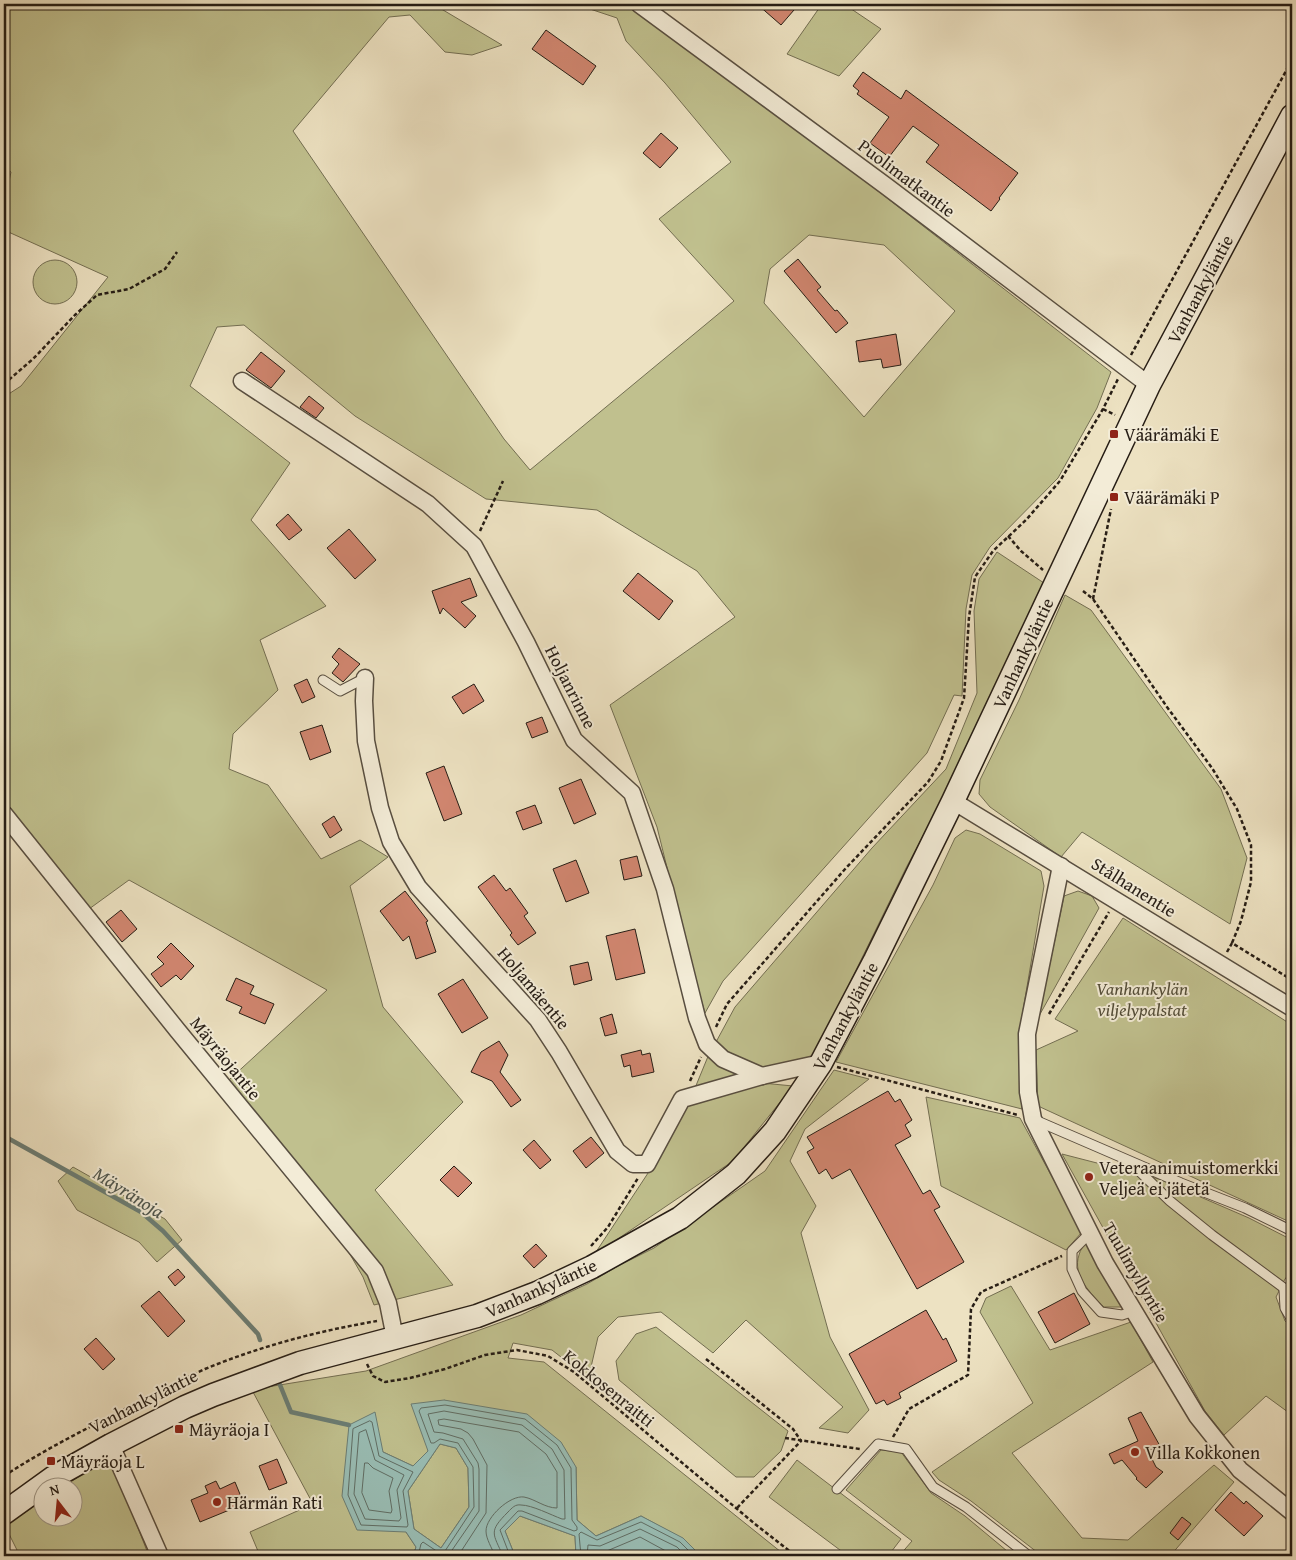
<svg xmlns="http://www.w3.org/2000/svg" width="1296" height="1560" viewBox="0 0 1296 1560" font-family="'Gentium Book Plus',serif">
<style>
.green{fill:#c0c08e;stroke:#736e52;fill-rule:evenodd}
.water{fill:#99bdb4;stroke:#6b7d74;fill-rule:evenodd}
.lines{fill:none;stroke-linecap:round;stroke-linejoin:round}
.shore{stroke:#606d64;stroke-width:1}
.stream{stroke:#6b7d74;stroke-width:4.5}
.building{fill:#d18670;stroke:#261d15}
.lane-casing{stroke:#584e40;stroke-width:11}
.street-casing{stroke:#584e40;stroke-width:19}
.secondary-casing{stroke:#261d15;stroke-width:25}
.path{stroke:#261d15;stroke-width:2.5;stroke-dasharray:4 2.5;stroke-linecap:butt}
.lane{stroke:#f3ecd7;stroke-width:9}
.street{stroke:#f3ecd7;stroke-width:16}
.secondary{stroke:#f3ecd7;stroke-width:22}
.poi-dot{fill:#8f2418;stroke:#f3ecd7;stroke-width:2}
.labels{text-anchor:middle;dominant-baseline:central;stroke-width:4;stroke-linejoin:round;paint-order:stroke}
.street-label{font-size:18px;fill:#261d15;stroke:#f3ecd7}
.poi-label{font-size:18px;fill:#261d15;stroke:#f3ecd7;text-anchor:start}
.park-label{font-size:18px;font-style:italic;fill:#544e39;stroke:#f3ecd7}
.water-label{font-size:19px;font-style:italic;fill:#4e554d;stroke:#f3ecd7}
</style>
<rect width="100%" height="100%" fill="#ede2c2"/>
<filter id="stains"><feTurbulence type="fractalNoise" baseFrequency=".004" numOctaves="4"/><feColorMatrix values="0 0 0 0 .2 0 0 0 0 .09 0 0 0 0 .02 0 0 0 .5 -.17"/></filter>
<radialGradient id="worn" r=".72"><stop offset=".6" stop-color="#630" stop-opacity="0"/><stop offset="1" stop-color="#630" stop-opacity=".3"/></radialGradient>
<g class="green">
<path d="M4,4H433L502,45L472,55L445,52L410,15L389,17L293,131L504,439L530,470L734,301L659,219L731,162L665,83L626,41L617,18L575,4H626L869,184L1111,372L1097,408L1058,478L990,547L972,575L966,609L962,696L954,695L927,753L723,981L705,1013L690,961L657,827L610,705L735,617L697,571L597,510L486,499L355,416L244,325L217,327L190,386L290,463L251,520L326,606L260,640L278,690L233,734L229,769L268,785L321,859L360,840L388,857L350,886L383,1007L463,1102L375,1190L453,1285L374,1305L363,1277L347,1249L218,1090L327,990L129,880L78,917L4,827V397L21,386L108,277L4,230V205L11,172L4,167ZM809,235L884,245L955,311L864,417L764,303L770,269Z"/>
<path d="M822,4H844L881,29L839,76L787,54Z"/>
<circle cx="55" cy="282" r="22"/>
<path d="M997,552L1047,585L1006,679L906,868L812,1060L765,1069L727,1052L716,1042L735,1007L872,848L946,769L977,693L974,611L979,579Z"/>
<path d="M1065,595L1091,610L1221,789L1247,858L1230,924L1082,832L1061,857L990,807L979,794L980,780L1019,700Z"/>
<path d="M966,830L980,834L1041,871L1044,886L1019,1034L1022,1109L836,1062L933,885L955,838Z"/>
<path d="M1078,891L1092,896L1099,908L1039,1016L1064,896Z"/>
<path d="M1123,918L1292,1025V1223L1038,1106L1036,1050L1078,1031L1055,1019Z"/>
<path d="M709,1054L747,1075L695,1088Z"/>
<path d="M834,1070L869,1079L805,1129L790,1161L816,1206L801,1233L830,1337L869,1410L848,1433L819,1428L843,1407L746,1320L713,1353L661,1312L618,1317L598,1337L591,1367L593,1382L552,1350L513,1343L508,1358L544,1362L786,1556H701L685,1540L641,1516L596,1536L577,1520L576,1467L444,1400L428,1451L413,1466L383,1452L349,1425L406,1532L416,1547L413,1556H260L250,1532L313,1504L253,1392L261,1388L366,1371L521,1315L587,1284L618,1266L654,1248L765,1171Z"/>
<path d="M762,1083L793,1086L733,1161L594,1255L652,1167L688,1104Z"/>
<path d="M926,1097L1020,1118L1082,1232L1066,1250L941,1186Z"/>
<path d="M1062,1154L1159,1179L1249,1218L1292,1240V1270L1285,1279L1276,1297L1285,1321L1292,1326V1415L1266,1396L1224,1435L1205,1411Z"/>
<path d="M73,1167L165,1219L182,1240L157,1262L139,1242L77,1210L58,1181Z"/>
<path d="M1087,1241L1125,1307H1104C1091,1294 1072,1275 1079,1255C1080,1250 1084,1245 1087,1241Z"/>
<path d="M1011,1286L1050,1350L1131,1322L1153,1362L1012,1453L1082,1538L1128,1540L1214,1465L1234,1482L1170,1556H1042L971,1501L939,1480L932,1472L1033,1403L980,1312L986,1298Z"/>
<path d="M656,1327L788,1431L781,1451L754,1477H736L619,1380L616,1361L636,1334Z"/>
<path d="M440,1444L456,1448L468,1468L469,1507L441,1548L414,1529L408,1491Z"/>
<path d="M881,1450L901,1452L931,1493L965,1516L1013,1556H899L912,1541L846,1490Z"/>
<path d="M797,1460L901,1539L888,1556H848L769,1497Z"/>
<path d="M104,1464L114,1467L149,1556H20L5,1526L42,1501V1518H72V1488L63,1487L90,1469Z"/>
<path d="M520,1516L575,1536L576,1556H515L505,1531Z"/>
</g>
<path class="water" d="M444,1400L527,1414L561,1442L576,1467L577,1520L596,1536L641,1516L683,1538L701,1556H576L575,1536L520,1516L505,1531L515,1556H413L416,1547L406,1532L357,1530L342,1496L349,1425L375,1412L383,1452L413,1466L428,1451L411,1404ZM440,1444L456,1448L468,1468L469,1507L441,1548L414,1529L408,1491Z"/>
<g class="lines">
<g class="shore">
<path d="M370,1421L372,1422L379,1456L413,1472L403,1491L408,1525L407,1527L361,1525L348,1495L353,1429Z"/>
<path d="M366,1430L375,1460L404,1475L397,1490L401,1518L399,1521L365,1519L354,1494L359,1433Z"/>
<path d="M365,1463H368L373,1468L393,1478L389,1491L392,1510L391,1513L369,1510L362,1493Z"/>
<path d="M418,1556L421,1544L423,1542L438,1552L445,1551L474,1507L473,1467L458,1443L440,1439L434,1443H431L419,1411L421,1408L445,1405L525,1419L557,1445L571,1468L572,1520L577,1527V1530L574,1531L522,1511H518L500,1530L510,1556"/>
<path d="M448,1556L479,1511V1469L478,1463L463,1439L443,1433L434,1432L428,1414L444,1411L522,1425L552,1449L564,1470L565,1519H562C551,1515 532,1505 521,1505C515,1504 512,1508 508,1512C488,1532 493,1533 503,1556"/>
<path d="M458,1556L486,1513L487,1465L473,1439L468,1433L461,1429L439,1425L438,1420L444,1419L519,1432L546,1454L557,1472V1508C545,1508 535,1499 524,1497C510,1495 486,1517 486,1531C486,1539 492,1548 495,1556"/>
<path d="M581,1556L579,1534L581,1532L597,1540L641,1522L680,1542L694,1556"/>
<path d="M587,1556L588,1545L600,1546L640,1529L677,1547L686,1556"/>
<path d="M595,1556L640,1537L675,1556"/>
</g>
<g class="stream">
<path d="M4,1136L141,1212L163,1231L258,1334L260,1340"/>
<path d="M278,1380L291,1412L349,1425"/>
</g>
</g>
<g class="building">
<path d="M757,4H787L794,10L781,25Z"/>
<path d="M546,30L596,66L583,85L532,49Z"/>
<path d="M863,72L901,99L906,90L1018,173L999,198L1000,199L991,211L926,162L939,145L913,126L889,157L870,143L889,117L857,94L859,91L853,86Z"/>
<path d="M661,133L678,148L660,168L643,153Z"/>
<path d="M798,259L821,287L817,290L835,311L837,310L848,323L836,333L784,271Z"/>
<path d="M896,334L901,365L883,368L881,359L859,362L856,341Z"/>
<path d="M261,352L285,371L271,388L246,370Z"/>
<path d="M309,396L324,408L316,418L300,407Z"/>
<path d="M288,514L302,530L289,540L276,525Z"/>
<path d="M349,529L376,560L355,579L327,548Z"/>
<path d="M638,573L673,601L659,620L623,591Z"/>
<path d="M470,578L477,596L461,602L476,616L465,628L443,608L440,614L432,591Z"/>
<path d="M339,648L360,664L343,682L332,673L339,664L332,657Z"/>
<path d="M307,679L315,697L302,703L294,685Z"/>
<path d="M474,684L484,701L463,714L452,697Z"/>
<path d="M542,717L548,732L532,738L526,723Z"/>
<path d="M322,725L331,752L310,760L300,732Z"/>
<path d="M444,766L462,814L444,821L426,773Z"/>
<path d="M581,779L596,814L574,824L559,788Z"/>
<path d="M535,805L542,823L523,830L516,812Z"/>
<path d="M334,816L342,830L330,838L322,824Z"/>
<path d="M637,856L642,876L624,880L620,860Z"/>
<path d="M576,860L589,893L566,902L553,869Z"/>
<path d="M494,875L506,891L510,888L528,913L524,916L536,933L518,945L510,935L512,933L478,887Z"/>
<path d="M405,891L428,921L426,922L436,952L416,959L409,936L403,941L380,911Z"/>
<path d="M121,910L137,929L122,942L106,922Z"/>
<path d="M635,929L645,973L616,980L606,936Z"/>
<path d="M171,943L194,966L181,980L176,975L161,987L151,974L164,964L157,957Z"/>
<path d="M588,962L592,980L574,985L570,966Z"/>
<path d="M236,978L254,986L250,994L274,1004L265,1024L239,1013L242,1007L226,1000Z"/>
<path d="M463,979L488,1018L462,1033L438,994Z"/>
<path d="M612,1014L617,1033L605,1036L600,1018Z"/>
<path d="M499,1041L508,1055L500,1072L521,1100L511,1107L492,1081L471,1072L481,1052Z"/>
<path d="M641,1050L642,1055L650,1053L654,1072L632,1077L630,1065L624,1067L621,1055Z"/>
<path d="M888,1091L895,1102L900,1099L912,1120L905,1125L911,1136L895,1145L923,1194L930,1190L940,1207L934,1210L964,1262L917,1289L850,1169L832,1179L826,1169L819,1174L807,1152L814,1148L807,1137Z"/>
<path d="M591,1137L604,1153L586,1168L573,1151Z"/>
<path d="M534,1140L551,1160L540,1169L523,1150Z"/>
<path d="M454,1166L472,1183L458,1197L440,1180Z"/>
<path d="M536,1244L547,1256L534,1268L523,1256Z"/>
<path d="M178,1269L185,1277L175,1286L168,1277Z"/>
<path d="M159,1291L185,1321L168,1337L141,1306Z"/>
<path d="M1074,1293L1090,1324L1055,1343L1038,1312Z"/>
<path d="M926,1310L943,1340L946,1338L957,1361L899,1393L901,1398L887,1405L884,1400L876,1404L849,1354Z"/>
<path d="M96,1338L115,1359L103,1370L84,1349Z"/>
<path d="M1141,1412L1160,1446L1148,1451L1156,1467L1163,1472L1146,1488L1136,1479L1137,1478L1122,1460L1114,1464L1109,1454L1138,1441L1128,1418Z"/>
<path d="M277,1459L287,1483L269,1490L259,1466Z"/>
<path d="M216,1481L220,1489L235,1482L244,1504L200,1522L191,1500L208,1493L205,1486Z"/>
<path d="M1231,1492L1244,1504L1246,1501L1263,1516L1244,1536L1215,1510Z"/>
<path d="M1182,1517L1191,1524L1178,1540L1170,1533Z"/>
</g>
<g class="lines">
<defs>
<g id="lane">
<path d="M323,680L340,691L365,678"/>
<path d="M1035,1120L1181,1183L1245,1208L1292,1231"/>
<path d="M1132,1164L1170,1201L1212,1235L1292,1294"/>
<path d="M1090,1233L1072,1251V1269L1082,1291L1101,1312L1122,1315L1134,1311"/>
<path d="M1284,1290L1285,1308L1292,1320"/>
<path d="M837,1489L878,1444L906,1449L933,1487L966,1507L1029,1556"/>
</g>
<g id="street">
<path d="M639,4L886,186L1149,385"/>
<path d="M242,381L428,504L474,546L526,642L574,740L632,793L665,889L697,1018L707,1044L723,1059L762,1076"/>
<path d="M365,678L364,701L366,741L380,808L391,842L418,887L538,1020L559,1052L617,1151L633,1164H647L682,1099L762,1076L821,1063"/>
<path d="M953,801L1292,1008"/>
<path d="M4,814L178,1031L375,1271L388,1303L395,1338"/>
<path d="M1061,866L1027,1034L1028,1092L1033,1119L1105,1263L1197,1416L1240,1470L1292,1512"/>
<path d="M111,1445L160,1556"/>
</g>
<path id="secondary" d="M4,1513L54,1477L111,1445L185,1407L213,1395L300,1363L477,1316L537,1293L592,1267L680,1218L736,1174L775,1131L821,1063L875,960L953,801L1149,385L1292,116"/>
</defs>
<use href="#lane" class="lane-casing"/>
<use href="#street" class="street-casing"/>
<use href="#secondary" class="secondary-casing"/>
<g class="path">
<path d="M1131,355L1292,60"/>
<path d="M4,384L33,359L75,315L97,295L129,289L165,269L177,252"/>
<path d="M1103,409L1115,415"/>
<path d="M480,531L503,481"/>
<path d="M1008,536L1021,551L1043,570"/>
<path d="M1083,591L1093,599L1167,707L1212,768L1237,809L1251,845V882L1241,921L1232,943"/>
<path d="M1093,599L1111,509"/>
<path d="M1227,952L1232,943L1292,980"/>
<path d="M1049,1014L1109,912"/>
<path d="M716,1027L727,1004L846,868L928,782L941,761L964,698L969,617L975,577L993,551L1026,520L1060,481L1103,409L1118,379"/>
<path d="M837,1067L1018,1115"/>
<path d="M690,1081L701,1057"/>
<path d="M591,1246L608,1227L638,1178"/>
<path d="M706,1359L793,1429L801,1441L736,1509"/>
<path d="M367,1364L373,1376L385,1382L410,1378L445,1369L485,1355L517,1350L548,1356L574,1372L755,1524L796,1556"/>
<path d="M893,1437L909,1409L968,1375L971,1309L981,1292L1062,1256"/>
<path d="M785,1438L860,1449"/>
<path d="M4,1476C39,1453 76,1434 113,1415C144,1399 174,1383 205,1369C261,1346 318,1331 377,1321"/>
</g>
<use href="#lane" class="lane"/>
<use href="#street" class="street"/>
<use href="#secondary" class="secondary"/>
</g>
<g class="poi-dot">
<rect x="1109" y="429" width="10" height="10" rx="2.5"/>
<rect x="1109" y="492" width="10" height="10" rx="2.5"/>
<circle cx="1089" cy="1177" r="5"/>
<rect x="174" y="1424" width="10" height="10" rx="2.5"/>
<circle cx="1135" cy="1452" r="5"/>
<rect x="46" y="1456" width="10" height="10" rx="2.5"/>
<circle cx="217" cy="1502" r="5"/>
</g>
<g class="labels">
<g class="street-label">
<text transform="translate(907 178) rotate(37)">Puolimatkantie</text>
<text transform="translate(1200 289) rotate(-62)">Vanhankyläntie</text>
<text transform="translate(1023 653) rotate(-65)">Vanhankyläntie</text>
<text transform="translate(571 687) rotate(63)">Holjanrinne</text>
<text transform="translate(1134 887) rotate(32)">Stålhanentie</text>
<text transform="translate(534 988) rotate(50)">Holjamäentie</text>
<text transform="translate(845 1016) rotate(-62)">Vanhankyläntie</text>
<text transform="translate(226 1058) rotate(51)">Mäyräojantie</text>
<text transform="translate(1136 1272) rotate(60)">Tuulimyllyntie</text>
<text transform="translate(541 1288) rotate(-24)">Vanhankyläntie</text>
<text transform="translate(609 1388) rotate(39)">Kokkosenraitti</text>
<text transform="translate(143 1401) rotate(-27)">Vanhankyläntie</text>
</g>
<g class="poi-label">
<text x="1124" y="434">Väärämäki E</text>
<text x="1124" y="497">Väärämäki P</text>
<text x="1099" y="1167">Veteraanimuistomerkki<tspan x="1099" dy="21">Veljeä ei jätetä</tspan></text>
<text x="189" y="1429">Mäyräoja I</text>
<text x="1145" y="1452">Villa Kokkonen</text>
<text x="61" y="1461">Mäyräoja L</text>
<text x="227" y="1502">Härmän Rati</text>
</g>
<g class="park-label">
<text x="1142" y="988">Vanhankylän<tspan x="1142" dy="21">viljelypalstat</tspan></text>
</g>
<g class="water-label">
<text transform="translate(129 1192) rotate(32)">Mäyränoja</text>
</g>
</g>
<rect width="1296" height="1560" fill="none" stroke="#ede2c2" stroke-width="20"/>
<rect x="5" y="5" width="1286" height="1550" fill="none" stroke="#261d15" stroke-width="2.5"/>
<rect x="10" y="10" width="1276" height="1540" fill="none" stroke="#261d15"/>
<g transform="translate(58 1502) rotate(344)"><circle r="24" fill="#f3ecd7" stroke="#a19989"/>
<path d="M0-4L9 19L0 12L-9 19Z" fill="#8f2418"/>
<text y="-8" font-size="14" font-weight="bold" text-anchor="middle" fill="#261d15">N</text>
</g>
<rect width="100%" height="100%" filter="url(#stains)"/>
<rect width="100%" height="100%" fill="url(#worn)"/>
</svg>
